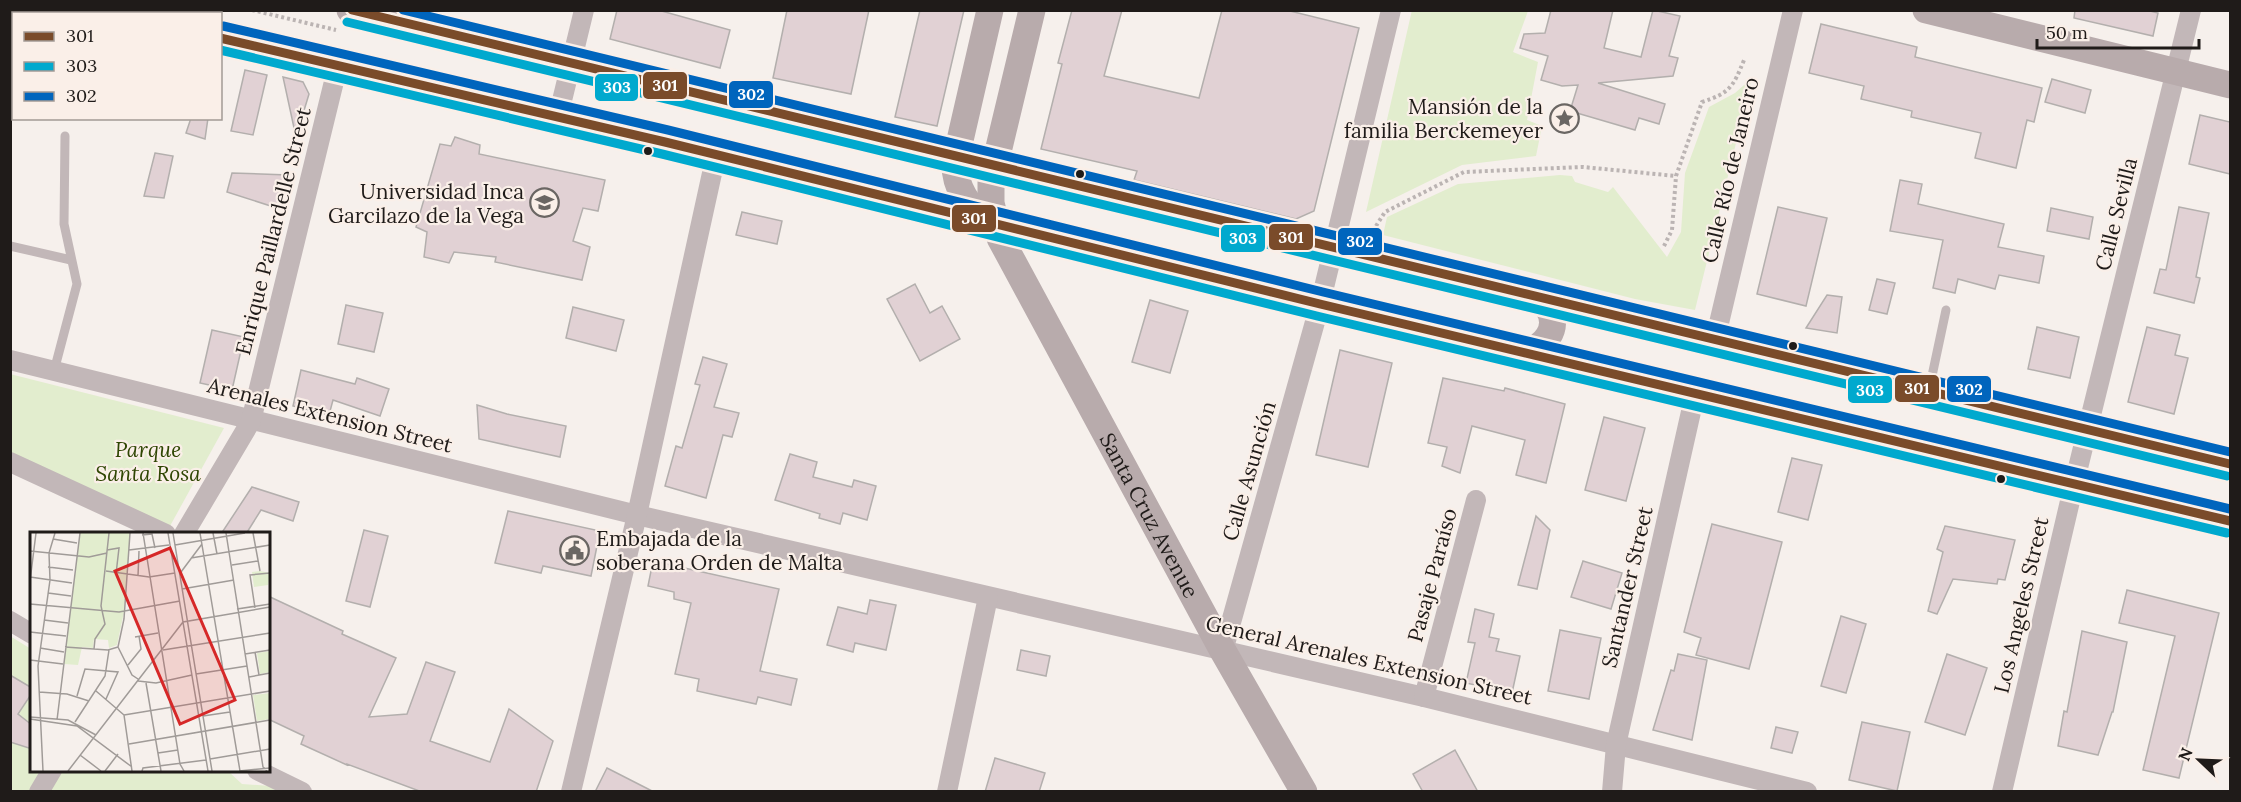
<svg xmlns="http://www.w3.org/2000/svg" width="2241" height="802" viewBox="0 0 2241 802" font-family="Lora,serif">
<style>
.green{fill:#e2edce}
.building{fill:#e1d1d4;stroke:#b3afad;stroke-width:1.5}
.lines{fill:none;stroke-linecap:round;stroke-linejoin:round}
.path{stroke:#bbb4b3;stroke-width:4;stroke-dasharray:3 3;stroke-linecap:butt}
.service{stroke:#c2b7b8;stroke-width:9}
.minor{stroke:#c2b7b8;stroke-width:20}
.secondary{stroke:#b8abac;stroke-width:27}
.bus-1-casing{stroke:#faefe8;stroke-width:14}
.bus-2-casing{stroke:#faefe8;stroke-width:14}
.bus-3-casing{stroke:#faefe8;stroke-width:14}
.bus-1{stroke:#7a4b2a;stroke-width:9}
.bus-2{stroke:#00a9ce;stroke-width:9}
.bus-3{stroke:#0065bd;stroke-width:9}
.bus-dot{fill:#1f1b19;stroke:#faefe8;stroke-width:2}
.labels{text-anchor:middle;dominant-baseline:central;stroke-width:4.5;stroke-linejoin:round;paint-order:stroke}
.poi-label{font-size:21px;fill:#1f1b19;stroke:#faefe8;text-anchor:end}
.street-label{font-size:21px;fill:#1f1b19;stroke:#faefe8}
.park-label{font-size:21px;font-style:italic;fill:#2f4603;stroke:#faefe8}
.inset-road{fill:none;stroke:#a09b98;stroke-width:1.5}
.view{fill:#d62828;fill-opacity:0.15;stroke:#d62828;stroke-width:3}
.inset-edge{fill:none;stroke:#1f1b19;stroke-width:3}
.line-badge{stroke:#faefe8;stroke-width:2}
.badge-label{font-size:16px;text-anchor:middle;font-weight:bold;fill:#fff}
</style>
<rect width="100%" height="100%" fill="#f6f0ec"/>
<g class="green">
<path d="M1412,10L1528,11L1513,52L1538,62L1527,120L1542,126L1536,156L1462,165L1366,212Z"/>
<path d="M1752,78L1695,310L1635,299L1383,235L1387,217L1458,184L1560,175L1572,176L1575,182L1608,192L1613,187L1667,257L1681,232L1685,173L1709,107L1735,93Z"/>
<path d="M10,374L224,428L170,526L11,453Z"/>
<path d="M10,636L31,649L32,770L228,771L242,784L271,786L289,791H11Z"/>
</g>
<g class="building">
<path d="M617,10H658L730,30L720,68L610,39Z"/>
<path d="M787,10H869L851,94L773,78Z"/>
<path d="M920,10H964L937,126L895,117Z"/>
<path d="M1072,10H1122L1104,76L1199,98L1222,10H1286L1359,28L1314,211L1296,219L1134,180L1137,171L1041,149L1062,64L1058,63Z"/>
<path d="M1551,10H1613L1604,48L1641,57L1653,10L1680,16L1669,56L1678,58L1673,76L1598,83L1665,104L1659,124L1639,118L1635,130L1570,111L1578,85L1562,86L1541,80L1548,56L1520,48L1524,34L1545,33Z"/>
<path d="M2075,10H2146L2158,13L2153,36L2074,18Z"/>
<path d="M1821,24L1917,47L1915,57L2042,88L2034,122L2027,120L2016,168L1975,158L1981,133L1911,117L1912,111L1861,99L1864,86L1809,73Z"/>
<path d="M245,70L267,75L253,135L231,131Z"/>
<path d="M283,77L303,82L309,94L296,137Z"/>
<path d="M2052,79L2091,90L2085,113L2045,102Z"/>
<path d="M2200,115L2230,122V174L2189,164Z"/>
<path d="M191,118H208L205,139L186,133Z"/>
<path d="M455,137L480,145L479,154L605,180L598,211L583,208L573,241L590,247L582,280L495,262L496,257L454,252L449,263L424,257L427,232L416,227L440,144L451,146Z"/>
<path d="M155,153L173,156L164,198L144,196Z"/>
<path d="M232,173L288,175L280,209L227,192Z"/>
<path d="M1900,180L1922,184L1918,204L2004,224L1998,247L2044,256L2039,283L1999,275L1995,289L1958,279L1955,293L1933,288L1943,240L1890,231Z"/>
<path d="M1778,207L1827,218L1806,306L1757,294Z"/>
<path d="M2179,207L2209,213L2196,277L2200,278L2194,303L2154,293L2160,269L2166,270Z"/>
<path d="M2051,208L2093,217L2089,239L2047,231Z"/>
<path d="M742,212L782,221L777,244L736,235Z"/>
<path d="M1877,279L1895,283L1887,314L1869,310Z"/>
<path d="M915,284L930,313L942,306L960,339L920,361L887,299Z"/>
<path d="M1827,295L1842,297L1837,333L1806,328Z"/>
<path d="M1150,300L1188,311L1170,373L1132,362Z"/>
<path d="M346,305L383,313L374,352L338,344Z"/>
<path d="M573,307L624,320L616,351L566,338Z"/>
<path d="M2037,327L2079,337L2070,378L2028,369Z"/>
<path d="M2147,327L2180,335L2175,355L2188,358L2174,414L2128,402Z"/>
<path d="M212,330L244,337L232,390L200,383Z"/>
<path d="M1340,350L1392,363L1368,467L1316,455Z"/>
<path d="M703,357L727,364L714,407L739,413L732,437L723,435L706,498L665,486L676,446L682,448L700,385L695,384Z"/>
<path d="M301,370L355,384L357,378L389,389L380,416L333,400L329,415L293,406Z"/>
<path d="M1443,378L1504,391L1505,388L1565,404L1546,483L1516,475L1525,440L1472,426L1460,473L1442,466L1447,447L1428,443Z"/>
<path d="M477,405L507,414L566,426L560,457L479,439Z"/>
<path d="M1604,417L1645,428L1626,501L1585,490Z"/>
<path d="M790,454L817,462L813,477L852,487L854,480L876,486L867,520L843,513L840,524L819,518L820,514L775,500Z"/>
<path d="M1792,458L1822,465L1808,520L1778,512Z"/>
<path d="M252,487L299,502L293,521L261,510L246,534H221Z"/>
<path d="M508,511L600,531L591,576L543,566L541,573L495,563Z"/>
<path d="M1536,516L1550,530L1537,589L1518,585Z"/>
<path d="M1712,524L1782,542L1749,669L1696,655L1701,638L1684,632Z"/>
<path d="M1945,526L2015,540L2005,580L1998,579L1997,584L1953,579L1937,614L1928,611L1943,552L1937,549Z"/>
<path d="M364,530L388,536L370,607L346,601Z"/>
<path d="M653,561L779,589L760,671L797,679L791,705L758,697L756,704L697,691L699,679L675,674L691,603L674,599V592L648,586Z"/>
<path d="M1583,561L1622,573L1611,609L1571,597Z"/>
<path d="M2127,590L2219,613L2179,778L2143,770L2175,636L2119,623Z"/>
<path d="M268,596L343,631L342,634L396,658L369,717L407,714L426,662L455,672L430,741L490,762L509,709L553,741L536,792H422L347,764V765L301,744L304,736L268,719Z"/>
<path d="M870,600L896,605L886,650L855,643L853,652L827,645L838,607L867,614Z"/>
<path d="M1475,609L1494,614L1489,637L1499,639L1496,651L1520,656L1512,693L1466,683L1475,643L1468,642Z"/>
<path d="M1841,616L1866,624L1846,693L1821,686Z"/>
<path d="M1560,630L1601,638L1589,699L1548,691Z"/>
<path d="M2082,631L2127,642L2113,712H2112L2098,755L2058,746L2064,711L2067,712Z"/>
<path d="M1021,650L1050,656L1046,676L1017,670Z"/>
<path d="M1678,654L1707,660L1692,740L1653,730L1671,670L1674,671Z"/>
<path d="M1947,654L1987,668L1965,735L1925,722Z"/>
<path d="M10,675L32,688V693L18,714L32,725V749L10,742Z"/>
<path d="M1862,722L1910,732L1897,791L1849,780Z"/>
<path d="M1776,727L1798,732L1792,753L1771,748Z"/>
<path d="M1455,750L1478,792H1423L1413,774Z"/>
<path d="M995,758L1045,773L1039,792H985Z"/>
<path d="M607,768L654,792H595Z"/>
</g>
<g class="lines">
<g class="path">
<path d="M252,10L336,30"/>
<path d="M1376,226L1385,212L1464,172L1583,167L1676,176"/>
<path d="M1664,246L1672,230L1676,176L1702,102C1730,93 1733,87 1744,60"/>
</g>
<g class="service">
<path d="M10,246L71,260"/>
<path d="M54,371L77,284L64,224L65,136"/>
<path d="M1929,390L1946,310"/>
</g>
<g class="minor">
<path d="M558,117L584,10"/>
<path d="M1715,340L1793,10"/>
<path d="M10,360L637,515L1424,697L1807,792"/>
<path d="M10,462L166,534"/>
<path d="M184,534L251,421L338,65"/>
<path d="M10,621L32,634"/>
<path d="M1223,651L1320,304L1391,10"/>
<path d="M1424,697L1476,500"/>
<path d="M257,770L302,792"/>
<path d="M39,792L52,770"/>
<path d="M571,792L637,515L716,155"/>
<path d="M947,792L988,597"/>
<path d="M1612,792L1616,745L1695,394"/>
<path d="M2002,792L2074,484L2191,10"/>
</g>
<g class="secondary">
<path d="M106,10L118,14"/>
<path d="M350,10L2230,464"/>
<path id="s1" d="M1032,10L991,181V203L1000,238L1223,651L1304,792"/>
<path d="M1926,10L2230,85"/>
<path d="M186,14V10"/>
<path d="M220,38L665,142L1320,304L2230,521"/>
<path d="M987,224C969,206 954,188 955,162L990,10"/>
<path d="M1523,352C1544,349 1561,328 1548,308C1546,304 1541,300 1537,297"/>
</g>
<defs>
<g id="bus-1">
<path d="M352,10L2230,464"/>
<path d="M220,38L665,142L1320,304L2230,521"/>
</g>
<g id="bus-2">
<path d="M347,22L2227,476"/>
<path d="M220,50L662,154L1317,316L2227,533"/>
</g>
<g id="bus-3">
<path d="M403,10L2230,452"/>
<path d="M223,26L668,130L1323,292L2230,509"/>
</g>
</defs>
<use href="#bus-1" class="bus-1-casing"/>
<use href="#bus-2" class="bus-2-casing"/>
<use href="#bus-3" class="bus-3-casing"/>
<use href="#bus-1" class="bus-1"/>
<use href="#bus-2" class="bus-2"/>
<use href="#bus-3" class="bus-3"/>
</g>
<defs>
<symbol id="sight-ring" viewBox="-11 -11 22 22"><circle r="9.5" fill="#faefe8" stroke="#6a6663" stroke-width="1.5"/><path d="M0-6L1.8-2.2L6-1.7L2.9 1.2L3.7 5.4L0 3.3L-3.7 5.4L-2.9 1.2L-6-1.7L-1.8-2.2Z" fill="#6a6663"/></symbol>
<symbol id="university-ring" viewBox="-11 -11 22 22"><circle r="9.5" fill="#faefe8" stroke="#6a6663" stroke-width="1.5"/><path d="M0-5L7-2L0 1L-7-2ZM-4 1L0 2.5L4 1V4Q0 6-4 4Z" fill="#6a6663"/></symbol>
<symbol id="civic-ring" viewBox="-11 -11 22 22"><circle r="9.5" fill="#faefe8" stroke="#6a6663" stroke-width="1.5"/><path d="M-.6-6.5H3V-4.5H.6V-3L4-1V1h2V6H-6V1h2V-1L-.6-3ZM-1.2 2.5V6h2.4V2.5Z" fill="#6a6663"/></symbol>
</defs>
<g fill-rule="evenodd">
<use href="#sight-ring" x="1548" y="102" width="33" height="33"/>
<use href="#university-ring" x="528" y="186" width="33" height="33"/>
<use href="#civic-ring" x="558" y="534" width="33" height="33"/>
</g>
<g class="bus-dot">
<circle cx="648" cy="151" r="5"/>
<circle cx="1080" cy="174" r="5"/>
<circle cx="1793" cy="346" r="5"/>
<circle cx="2001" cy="479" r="5"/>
</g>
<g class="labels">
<g class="poi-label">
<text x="1543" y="106">Mansión de la<tspan x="1543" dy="24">familia Berckemeyer</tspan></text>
<text x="524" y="191">Universidad Inca<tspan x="524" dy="24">Garcilazo de la Vega</tspan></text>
<text x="596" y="538" text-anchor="start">Embajada de la<tspan x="596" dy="24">soberana Orden de Malta</tspan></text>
</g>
<g class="street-label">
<text transform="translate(1730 170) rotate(-77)">Calle Río de Janeiro</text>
<text transform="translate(2116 214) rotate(-76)">Calle Sevilla</text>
<text transform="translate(273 231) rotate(-76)">Enrique Paillardelle Street</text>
<text transform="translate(330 415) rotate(14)">Arenales Extension Street</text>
<text transform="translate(1249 471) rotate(-74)">Calle Asunción</text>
<text stroke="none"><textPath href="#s1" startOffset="549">Santa Cruz Avenue</textPath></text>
<text transform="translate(1432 575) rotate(-75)">Pasaje Paraíso</text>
<text transform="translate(1627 587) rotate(-77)">Santander Street</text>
<text transform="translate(2021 605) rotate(-77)">Los Angeles Street</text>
<text transform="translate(1369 660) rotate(13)">General Arenales Extension Street</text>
</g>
<g class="park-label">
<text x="148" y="449">Parque<tspan x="148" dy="24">Santa Rosa</tspan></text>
</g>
</g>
<g transform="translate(30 532)">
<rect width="240" height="240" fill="#f6f0ec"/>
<path d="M50,1H100L95,75L87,113L79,116L78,108L64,107L63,116L52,115L48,133L34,132ZM230,39L240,41L238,53L224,55L222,40ZM240,119V140L230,142L227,121ZM240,161V187L227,189L223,163Z" fill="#e2edce"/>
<path class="inset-road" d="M113,1L150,232L154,239M138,1L178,239M143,1L182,239M170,1L210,239M183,1L187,22M196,1L233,235L237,239M223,1L230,39M112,3L122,2L125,16M23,7L47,11M145,13L215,1M77,18L89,16L86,42M99,18L139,13M0,19L59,25L77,21M161,26L240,13M202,33L228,29M18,35L43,38M76,39L119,45L145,41M151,40L172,12M108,44L109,19M0,45L42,51M0,49L6,1M152,57L204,48M18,61L41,64M0,72L89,80L150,69M225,76L220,43L240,41M207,77L240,72M14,88L38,91M0,100L36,104M105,105L128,101M35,115L78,118L88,115M88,115L94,87L100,1M88,115L102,143L108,147M10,116L34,120M64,117L65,107L75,92L71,74L79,1M133,118L240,101M225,120L229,143M215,122L240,118M0,128L33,132M98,133L111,117L109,104M166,142L217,134M219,145L240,141M108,149L126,151L162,143M116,151L131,239M66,159L94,183M9,160L37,162L59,169M47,164L55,137L88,140L76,167M94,183L240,159M94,183L102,239M173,184L200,180M0,185L38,188L66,203M0,187L47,194L102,235M27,188L50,1M45,190L75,144L79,118M99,212L240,188M128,221L148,218M50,223L71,239M180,227L240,217M13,239L8,134L20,48L19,21L25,1M38,239L153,90L240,75M75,239L88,222M112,239L113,236L176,228M209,239L240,236"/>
<path class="view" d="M140,16L205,168L150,192L85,39Z"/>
<rect width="240" height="240" class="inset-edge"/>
</g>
<g class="line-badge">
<rect x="642" y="71" width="46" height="29" rx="6" fill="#7a4b2a"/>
<rect x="594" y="73" width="45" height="29" rx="6" fill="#00a9ce"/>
<rect x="728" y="80" width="46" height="29" rx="6" fill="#0065bd"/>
<rect x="951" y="204" width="46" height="29" rx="6" fill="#7a4b2a"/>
<rect x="1268" y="223" width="46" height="28" rx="6" fill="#7a4b2a"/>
<rect x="1220" y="224" width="46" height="29" rx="6" fill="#00a9ce"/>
<rect x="1337" y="227" width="46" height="29" rx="6" fill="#0065bd"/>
<rect x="1894" y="374" width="46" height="29" rx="6" fill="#7a4b2a"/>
<rect x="1946" y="375" width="46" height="28" rx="6" fill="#0065bd"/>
<rect x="1847" y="375" width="46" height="29" rx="6" fill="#00a9ce"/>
</g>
<g class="badge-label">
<text x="665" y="91">301</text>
<text x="617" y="93">303</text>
<text x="751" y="100">302</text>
<text x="974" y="224">301</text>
<text x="1291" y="243">301</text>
<text x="1243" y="244">303</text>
<text x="1360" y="247">302</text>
<text x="1917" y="394">301</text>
<text x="1969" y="395">302</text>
<text x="1870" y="396">303</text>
</g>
<rect width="2241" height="802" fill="none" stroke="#1f1b19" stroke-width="24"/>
<rect x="12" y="12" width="210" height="108" fill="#faefe8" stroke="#a29a95" stroke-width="1.5"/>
<rect x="24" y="32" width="30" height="9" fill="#7a4b2a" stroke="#a29a95" stroke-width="1.5"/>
<text x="66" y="42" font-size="18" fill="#1f1b19">301</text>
<rect x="24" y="62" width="30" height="9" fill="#00a9ce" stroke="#a29a95" stroke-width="1.5"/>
<text x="66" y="72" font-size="18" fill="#1f1b19">303</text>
<rect x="24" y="92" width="30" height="9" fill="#0065bd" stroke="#a29a95" stroke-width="1.5"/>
<text x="66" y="102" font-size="18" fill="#1f1b19">302</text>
<g transform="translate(2199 760) rotate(293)" stroke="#faefe8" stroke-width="4.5" paint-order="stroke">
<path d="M0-4.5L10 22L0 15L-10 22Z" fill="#1f1b19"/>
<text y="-9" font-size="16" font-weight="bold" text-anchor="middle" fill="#1f1b19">N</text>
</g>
<path d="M2037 39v9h162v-9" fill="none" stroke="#1f1b19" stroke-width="3"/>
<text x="2046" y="39" font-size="18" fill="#1f1b19" stroke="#faefe8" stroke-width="4.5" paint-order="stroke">50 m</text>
</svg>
